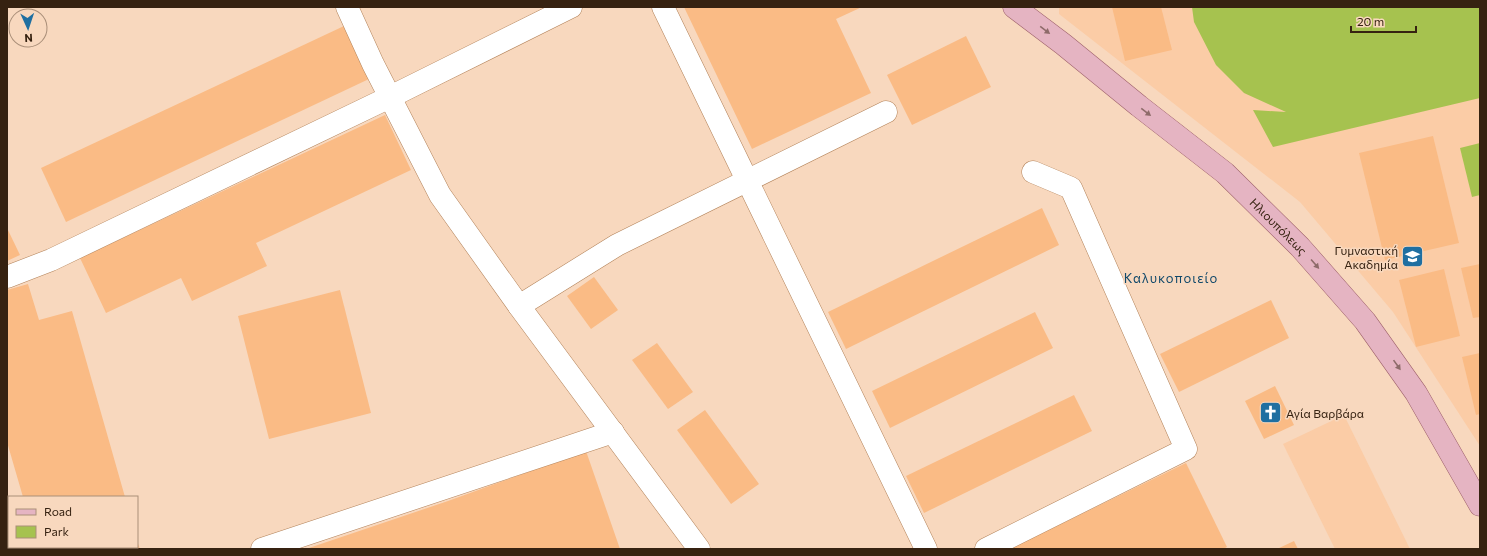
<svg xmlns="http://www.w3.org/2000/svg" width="1487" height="556" viewBox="0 0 1487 556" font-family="Commissioner,sans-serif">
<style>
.built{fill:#fbcca6}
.green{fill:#a6c24f}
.building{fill:#fabb85}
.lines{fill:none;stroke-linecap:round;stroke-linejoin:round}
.minor-casing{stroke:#b3835a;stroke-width:23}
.major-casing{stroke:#9d606a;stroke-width:23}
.minor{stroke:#fff;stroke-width:22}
.major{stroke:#e5b4c2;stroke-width:22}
.oneway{fill:#8e6b6a}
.labels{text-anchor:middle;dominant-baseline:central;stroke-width:3;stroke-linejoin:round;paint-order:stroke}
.street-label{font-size:12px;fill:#362211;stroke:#f8d8be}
.poi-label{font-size:12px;fill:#362211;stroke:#f8d8be;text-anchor:end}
.neighbourhood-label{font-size:13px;letter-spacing:1px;fill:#10486a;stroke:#f8d8be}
</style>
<rect width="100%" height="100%" fill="#f8d8be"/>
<g class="built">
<path d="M1059,7H1480V446L1393,312L1300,202L1059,14Z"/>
<path d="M1344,415L1410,549H1335L1283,444Z"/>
</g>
<g class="green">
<path d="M1192,7H1480V98L1273,147L1253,110L1286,112L1244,93L1216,65L1194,22Z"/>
<path d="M1480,143V195L1472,197L1460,148Z"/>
</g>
<g class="building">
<path d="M684,7H862L836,19L871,93L752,149Z"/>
<path d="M1112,7H1161L1172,50L1125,61Z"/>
<path d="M344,26L369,79L66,222L41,168Z"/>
<path d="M966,36L991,87L912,125L887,75Z"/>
<path d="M385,115L411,170L256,243L267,266L192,301L181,278L106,313L80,258Z"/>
<path d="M1433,136L1459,243L1385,260L1359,153Z"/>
<path d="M1042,208L1059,245L846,349L828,312Z"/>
<path d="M7,228L20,255L7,261Z"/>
<path d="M1480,264V317L1473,318L1461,268Z"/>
<path d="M1444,269L1460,336L1416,347L1399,280Z"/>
<path d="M594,277L618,310L591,329L567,296Z"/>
<path d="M28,284L39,320L72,311L125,497H23L7,442V290Z"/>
<path d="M340,290L371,413L269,439L238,316Z"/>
<path d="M1271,300L1289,338L1179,392L1160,354Z"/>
<path d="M1035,312L1053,348L890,428L872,391Z"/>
<path d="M657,343L693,392L668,409L632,360Z"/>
<path d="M1480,353V414L1476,415L1462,357Z"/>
<path d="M1275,386L1294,425L1264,439L1245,401Z"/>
<path d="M1074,395L1092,431L924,513L906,476Z"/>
<path d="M705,410L759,484L731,504L677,430Z"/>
<path d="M586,451L620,549H306L448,501Z"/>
<path d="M1186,463L1227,547L1223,549H1010Z"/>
<path d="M137,541L140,549H37V547H137Z"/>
<path d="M1294,541L1298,549H1277Z"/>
</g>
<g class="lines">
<defs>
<g id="minor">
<path d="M347,7L373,64L440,195L519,306L699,549"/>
<path d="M663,7L926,549"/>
<path d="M7,277L51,260L390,97L571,7"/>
<path d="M519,306L617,245L886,112"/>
<path d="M262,549L613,432"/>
<path d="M986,549L1186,449L1071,188L1033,172"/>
</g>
<g id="major">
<path id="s1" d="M1014,7L1063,44L1139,106L1225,173L1300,247L1365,321L1416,393L1480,505"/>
</g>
</defs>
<use href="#minor" class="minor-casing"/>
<use href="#major" class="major-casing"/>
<use href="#minor" class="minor"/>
<use href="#major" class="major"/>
</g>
<defs><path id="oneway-solid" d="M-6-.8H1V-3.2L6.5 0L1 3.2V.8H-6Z"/></defs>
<g class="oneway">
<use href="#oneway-solid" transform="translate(1045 30) rotate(37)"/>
<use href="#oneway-solid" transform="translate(1146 112) rotate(38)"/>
<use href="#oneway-solid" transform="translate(1315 264) rotate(49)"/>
<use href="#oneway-solid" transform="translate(1397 365) rotate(55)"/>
</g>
<defs>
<symbol id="university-square" viewBox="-11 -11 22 22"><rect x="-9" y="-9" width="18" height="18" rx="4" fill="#1f6fa1" stroke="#f8d8be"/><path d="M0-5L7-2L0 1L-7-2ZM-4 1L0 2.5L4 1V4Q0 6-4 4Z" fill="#fff"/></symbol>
<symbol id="church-square" viewBox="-11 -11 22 22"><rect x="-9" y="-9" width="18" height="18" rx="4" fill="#1f6fa1" stroke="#f8d8be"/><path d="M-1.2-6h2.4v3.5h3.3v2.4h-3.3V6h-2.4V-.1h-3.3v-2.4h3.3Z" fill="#fff"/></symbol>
</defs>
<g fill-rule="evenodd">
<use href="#university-square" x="1400" y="244" width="25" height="25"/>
<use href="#church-square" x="1258" y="400" width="25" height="25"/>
</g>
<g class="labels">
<g class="street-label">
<text stroke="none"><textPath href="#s1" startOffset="344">Ηλιουπόλεως</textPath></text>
</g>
<g class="poi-label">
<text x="1398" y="250">Γυμναστική<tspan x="1398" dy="14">Ακαδημία</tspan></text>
<text x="1286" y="413" text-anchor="start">Αγία Βαρβάρα</text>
</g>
<g class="neighbourhood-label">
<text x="1171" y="278">Καλυκοποιείο</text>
</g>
</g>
<rect width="1487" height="556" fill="none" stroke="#362211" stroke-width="16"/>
<rect x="8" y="496" width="130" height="52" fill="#f8d8be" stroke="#aa8f79"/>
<rect x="16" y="509" width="20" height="6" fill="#e5b4c2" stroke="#aa8f79"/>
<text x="44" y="516" font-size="12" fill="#362211">Road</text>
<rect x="16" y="526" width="20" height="12" fill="#a6c24f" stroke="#aa8f79"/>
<text x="44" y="536" font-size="12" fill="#362211">Park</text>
<g transform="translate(28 28) rotate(177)"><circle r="19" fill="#f8d8be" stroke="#aa8f79"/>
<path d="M0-3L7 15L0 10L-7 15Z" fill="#1f6fa1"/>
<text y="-6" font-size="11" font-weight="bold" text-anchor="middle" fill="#362211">N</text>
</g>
<path d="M1351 26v6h65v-6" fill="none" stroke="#362211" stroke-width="2"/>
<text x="1357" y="26" font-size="12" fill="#362211" stroke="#f8d8be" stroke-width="3" paint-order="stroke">20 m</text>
</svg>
